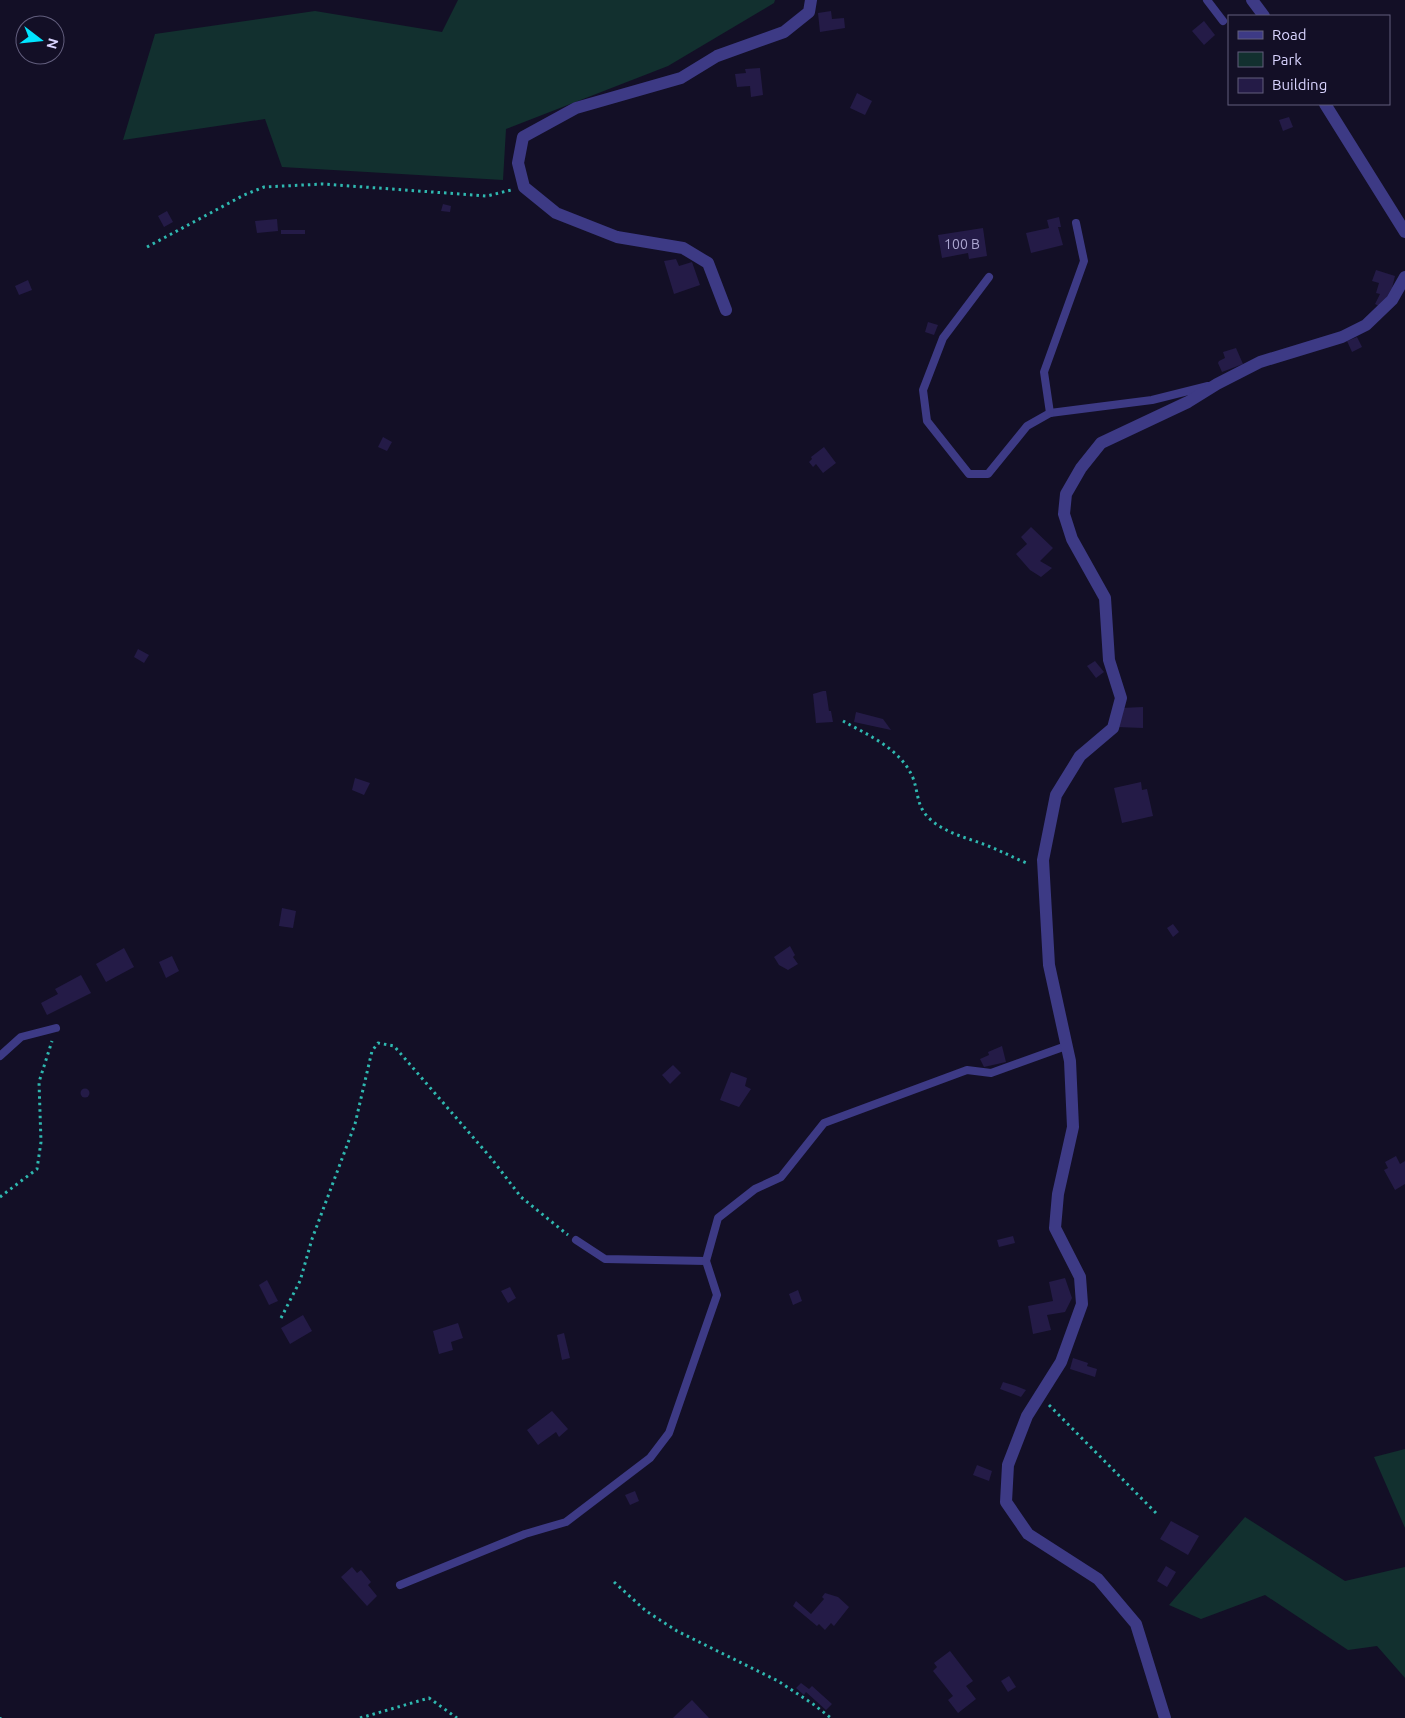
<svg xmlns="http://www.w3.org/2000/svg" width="1405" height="1718" viewBox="0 0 1405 1718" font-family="Ubuntu,sans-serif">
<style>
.green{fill:#12302f}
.building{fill:#241b47}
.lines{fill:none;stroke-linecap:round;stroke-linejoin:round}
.path{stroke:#2fb8b0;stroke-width:3;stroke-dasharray:2.5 4;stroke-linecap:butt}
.service{stroke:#3d3a85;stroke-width:8}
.minor{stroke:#3d3a85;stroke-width:12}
.labels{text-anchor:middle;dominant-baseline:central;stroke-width:4;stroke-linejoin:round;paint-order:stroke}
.number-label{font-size:14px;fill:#aca6d1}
</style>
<rect width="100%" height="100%" fill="#130f26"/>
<g class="green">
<path d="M458,0H775L774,3L668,66L506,129L503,180L282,167L265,119L123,140L155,34L315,11L442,32Z"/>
<path d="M1405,1449V1528L1374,1457Z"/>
<path d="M1245,1517L1345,1581L1405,1567V1678L1377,1646L1348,1650L1265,1595L1201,1619L1169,1605Z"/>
</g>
<g class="building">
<path d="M831,11L832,19L844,18L845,28L820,32L818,13Z"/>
<path d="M1204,21L1215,35L1204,45L1192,31Z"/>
<path d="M760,68L763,95L751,97L750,86L737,87L735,74L746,73L745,69Z"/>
<path d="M857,93L872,101L865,115L850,108Z"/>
<path d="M1289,117L1293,127L1283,131L1279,120Z"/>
<path d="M443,204L451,206L450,212L441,211Z"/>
<path d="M167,211L173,222L164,227L158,216Z"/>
<path d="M1059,217L1061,227H1058L1063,245L1031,253L1026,233L1049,228L1047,220Z"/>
<path d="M277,219L278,231L257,233L255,221Z"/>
<path d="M983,228L987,256L969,259L968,253L942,258L938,235Z"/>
<rect x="281" y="230" width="24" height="4"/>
<path d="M676,259L679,266L692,262L700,285L674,294L664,261Z"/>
<path d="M1376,270L1395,276L1392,288L1381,307L1375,304L1380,294L1376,293L1379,283L1372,281Z"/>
<path d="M28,280L32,290L19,295L15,286Z"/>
<path d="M928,322L938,325L934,335L925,332Z"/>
<path d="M1357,337L1362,347L1352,352L1347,341Z"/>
<path d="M1236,348L1243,364L1222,372L1218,363L1219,361L1225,358L1223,352Z"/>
<path d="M383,437L392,442L387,451L378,447Z"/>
<path d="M824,447L836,463L823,473L816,464L813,467L809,462L812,459L811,457Z"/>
<path d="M1031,527L1053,548L1040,561L1052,568L1041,577L1030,570L1016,554L1027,544L1021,537Z"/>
<path d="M138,649L149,655L144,663L134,657Z"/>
<path d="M1095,661L1104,672L1096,678L1087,666Z"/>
<path d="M823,691H826L829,711H831L833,722L816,723L813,694Z"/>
<path d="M1143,707V728L1117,727L1121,708Z"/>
<path d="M856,712L883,719L891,730L854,722Z"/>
<path d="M355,778L370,783L364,795L352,790Z"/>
<path d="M1141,782L1142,790L1147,789L1153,816L1122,823L1114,788Z"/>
<path d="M282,908L296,911L293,928L279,926Z"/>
<path d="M1173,924L1179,932L1173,937L1167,928Z"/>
<path d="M790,946L795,955L793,957L798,964L788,970L779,965L774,957Z"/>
<path d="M124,948L134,967L106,982L96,964Z"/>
<path d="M172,956L179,971L166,978L159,962Z"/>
<path d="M81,975L91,993L47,1015L41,1003L58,994L55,989Z"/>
<path d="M1002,1046L1006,1062L984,1067L980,1059L989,1055L988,1052Z"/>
<path d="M673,1065L681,1073L670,1084L662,1075Z"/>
<path d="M731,1072L747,1078L745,1086L751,1089L739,1107L720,1100Z"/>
<circle cx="85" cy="1093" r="4.5"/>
<path d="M1396,1156L1400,1164L1405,1161V1184L1395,1190L1384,1170L1388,1168L1385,1162Z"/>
<path d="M1013,1236L1015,1243L999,1247L997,1240Z"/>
<path d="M1065,1278L1072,1298L1065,1312L1047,1315L1051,1330L1033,1334L1028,1306L1053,1301L1049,1282Z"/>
<path d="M267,1280L278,1301L269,1305L259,1285Z"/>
<path d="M510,1287L516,1298L508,1303L501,1291Z"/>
<path d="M798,1290L802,1301L793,1305L789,1294Z"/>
<path d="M303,1315L312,1331L290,1344L281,1328Z"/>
<path d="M458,1323L463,1338L451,1342L453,1350L439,1354L433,1331Z"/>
<path d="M564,1333L570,1358L562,1360L557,1335Z"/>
<path d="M1073,1358L1088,1363L1087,1366L1097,1369L1095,1377L1070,1369Z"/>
<path d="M1003,1382L1016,1386L1026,1390L1021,1397L1000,1389Z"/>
<path d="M552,1411L568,1429L559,1437L556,1432L538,1445L527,1430Z"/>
<path d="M977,1465L992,1471L989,1481L973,1475Z"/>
<path d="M635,1491L639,1501L630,1505L625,1495Z"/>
<path d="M1171,1521L1199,1536L1188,1555L1160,1539Z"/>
<path d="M1166,1566L1176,1572L1167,1587L1157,1581Z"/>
<path d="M352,1567L357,1573L361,1570L371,1582L368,1585L377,1596L367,1606L341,1577Z"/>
<path d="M825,1593L838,1597L849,1607L834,1626L831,1623L825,1630L819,1624L817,1626L793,1606L796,1601L811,1614L824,1599L822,1597Z"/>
<path d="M950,1651L973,1681L966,1686L976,1699L958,1713L948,1700L953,1696L933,1671L937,1667L934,1663Z"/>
<path d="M1009,1676L1016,1687L1008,1692L1001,1681Z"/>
<path d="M801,1683L809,1689L812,1686L832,1704L826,1710L806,1692L804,1695L796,1688Z"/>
<path d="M692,1700L709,1718H673L677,1714Z"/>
</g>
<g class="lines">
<g class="path">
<path d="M147,247L244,195L264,187L323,184L487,196L511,190"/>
<path d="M843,721C868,735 901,749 913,778C919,794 916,807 931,820C946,833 967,838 986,845C1001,851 1014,858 1029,864"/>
<path d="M0,1197L37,1169L41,1142L39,1082L52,1041"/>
<path d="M281,1318L300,1281L312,1239L355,1124L372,1051L378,1043L394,1046L491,1158L521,1197L568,1235"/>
<path d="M1049,1405L1157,1514"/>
<path d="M614,1582L646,1611L677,1631L778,1681L813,1704L831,1718"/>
<path d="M0,1717V1718"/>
<path d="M360,1718L429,1698L457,1718"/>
</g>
<g class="service">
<path d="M1207,0L1223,21"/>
<path d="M989,277L943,338L923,390L927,421L969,474H988L1027,426L1050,413L1152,400L1208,386"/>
<path d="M1050,413L1044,372L1084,261L1076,223"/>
<path d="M0,1056L21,1037L56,1028"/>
<path d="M576,1240L605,1259L706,1261"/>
<path d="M400,1585L525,1534L566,1522L650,1458L669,1433L717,1295L706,1261L718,1218L755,1189L781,1177L824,1123L967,1070L991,1073L1066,1046"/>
</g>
<g class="minor">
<path d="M1252,0L1264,16"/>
<path d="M1325,104L1405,232"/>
<path d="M726,310L708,263L683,248L617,237L556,213L524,187L518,163L523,137L576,108L681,78L717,56L784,32L809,12L811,0"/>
<path d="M1165,1718L1136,1624L1098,1579L1028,1534L1006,1502L1008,1465L1027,1416L1061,1362L1082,1304L1080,1277L1055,1228L1058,1194L1073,1127L1070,1061L1049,965L1043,860L1056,795L1080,756L1113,728L1121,698L1109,660L1105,598L1072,539L1064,514L1066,494L1081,468L1101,443L1188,402L1217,384L1260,362L1342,337L1366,325L1392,300L1405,277"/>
</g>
</g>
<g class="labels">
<g class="number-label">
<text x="962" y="244">100 B</text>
</g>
</g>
<rect x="1228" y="15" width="162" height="90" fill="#130f26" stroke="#625e7d"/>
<rect x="1238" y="31" width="25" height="8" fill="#3d3a85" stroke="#625e7d"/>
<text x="1272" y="40" font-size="15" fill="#d9d4ff">Road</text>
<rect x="1238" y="52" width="25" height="15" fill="#12302f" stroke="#625e7d"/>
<text x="1272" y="65" font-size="15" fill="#d9d4ff">Park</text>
<rect x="1238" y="78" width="25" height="15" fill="#241b47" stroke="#625e7d"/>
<text x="1272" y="90" font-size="15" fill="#d9d4ff">Building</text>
<g transform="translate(40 40) rotate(106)"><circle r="24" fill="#130f26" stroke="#625e7d"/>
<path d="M0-4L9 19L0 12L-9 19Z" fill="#00e5ff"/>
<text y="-8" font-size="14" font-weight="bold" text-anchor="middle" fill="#d9d4ff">N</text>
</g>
</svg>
